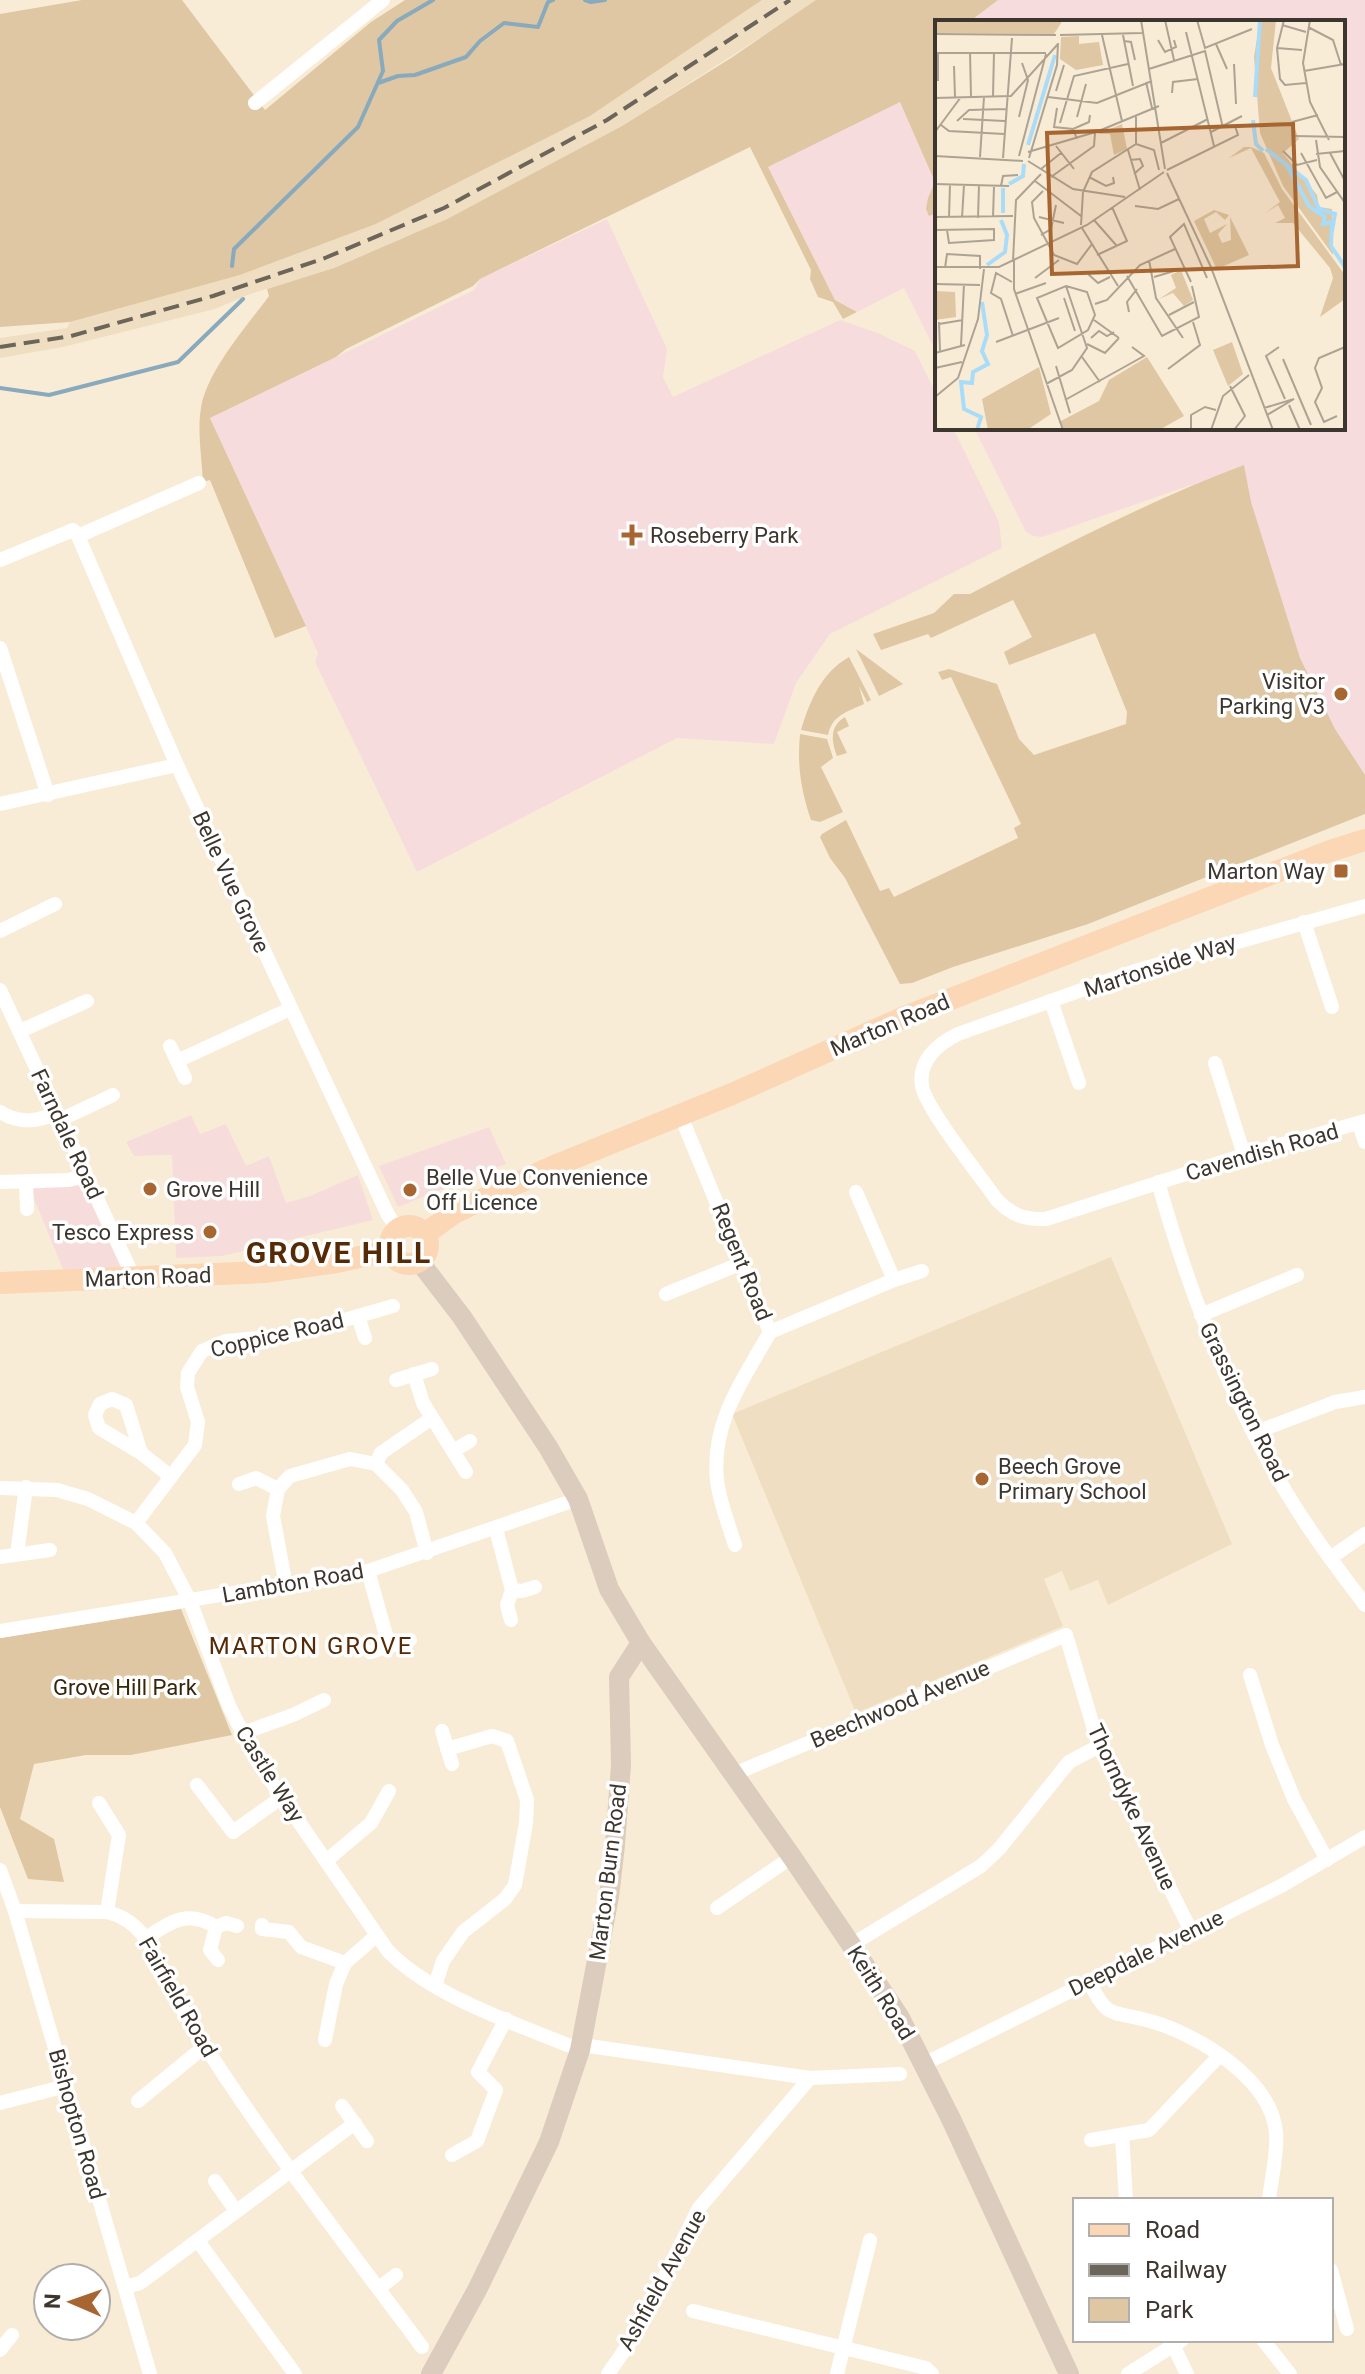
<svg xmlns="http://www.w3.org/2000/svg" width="1365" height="2374" viewBox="0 0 1365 2374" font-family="Roboto,sans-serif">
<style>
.commercial{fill:#f7dcdc}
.built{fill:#f0dec2}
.medical{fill:#f7dcde}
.green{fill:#dec7a2}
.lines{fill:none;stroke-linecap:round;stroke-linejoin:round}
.stream{stroke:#88aabc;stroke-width:4}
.street{stroke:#fff;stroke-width:14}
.secondary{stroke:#dcccbd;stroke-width:20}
.primary{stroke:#fbd7b6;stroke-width:22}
.rail{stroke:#6c6559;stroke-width:4;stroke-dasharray:16 8;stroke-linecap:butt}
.poi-dot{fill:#a76532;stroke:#fff;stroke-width:3}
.labels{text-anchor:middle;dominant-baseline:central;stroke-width:7;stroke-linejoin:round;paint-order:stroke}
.poi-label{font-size:22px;fill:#3c362e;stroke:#fff;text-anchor:start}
.street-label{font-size:22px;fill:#3c362e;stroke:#fff}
.park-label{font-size:22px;fill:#35260c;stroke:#fff}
.neighbourhood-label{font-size:24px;letter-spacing:2px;fill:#562a04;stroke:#fff}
.district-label{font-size:30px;font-weight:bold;letter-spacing:2px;fill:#562a04;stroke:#fff}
.inset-river{fill:none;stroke:#a8dcf9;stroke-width:4}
.inset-road{fill:none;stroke:#ada393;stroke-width:2}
.view{fill:#a76532;fill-opacity:0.15;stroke:#a76532;stroke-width:4}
.inset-edge{fill:none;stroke:#3c362e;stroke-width:4}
</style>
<rect width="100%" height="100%" fill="#f9ecd6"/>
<g class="commercial">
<path d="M191,1115L200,1134L226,1124L246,1166L269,1156L286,1203L310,1196L358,1175L373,1220L222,1256L176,1258L172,1155L134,1156L126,1142Z"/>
<path d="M489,1127L506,1164L398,1207L379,1166Z"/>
<path d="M83,1185L121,1268L63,1269L30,1189Z"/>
</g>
<g class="built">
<path d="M762,0H819L622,126L447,219L334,268L250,294L215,309L63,347L0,358V338L67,328L70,322L240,275L376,224L590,116Z"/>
<path d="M1111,1257L1232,1544L1108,1605L1098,1580L1070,1591L1062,1571L1044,1579L1063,1626L856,1713L732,1414Z"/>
</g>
<g class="medical">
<path d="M819,0H1365V813L1191,485L1042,537L1033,536L1026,532L974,428H1343V22H937V354L904,288L857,312L835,300L768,167L781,161Z"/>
<path d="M607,219L667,349L663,377L673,397L840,320L878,333L915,351L937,395V428H953L999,522L1002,548L830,634L796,683L774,744L677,738L417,872L315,662L318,653L210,418L474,290L480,279Z"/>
</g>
<g class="green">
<path d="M82,0H182L265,110L371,22L405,0H762L590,116L376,224L240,275L70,322L0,327V14Z"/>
<path d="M816,0H998L969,22H937V213L929,216L926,209L928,198L935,182L900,102L768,167L835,300L857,312L843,319L833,302L818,297L810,279L811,270L750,147L480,279L473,286L346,349L336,357L210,418L306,626L275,638L210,480L203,482C202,459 197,431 201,408C207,371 247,326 269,296L267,289L334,268L447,219L622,126L731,58Z"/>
<path d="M1244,465L1251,502L1300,658L1335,729L1365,775V814L1088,924L953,967L912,983L900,984L845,878L830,858L820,837L822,834L846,820L880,891L889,888L894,897L1018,838L1014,828L1021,824L951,677L942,680L938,672L949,669L997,684L1019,739L1034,755L1126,724L1127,712L1095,633L1009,665L1004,652L1032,637L1013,600L931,638L928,634L881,650L873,634L934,613L954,594H970C1060,547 1149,501 1244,465Z"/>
<path d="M856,649L903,684L879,696Z"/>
<path d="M849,657L871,700L867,702L859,686L864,704C847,712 832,715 828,735L801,730C810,701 821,673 849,657Z"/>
<path d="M845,717L849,726L837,732L847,753L837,756C831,740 830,726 845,717Z"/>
<path d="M800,734L827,739L833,758L821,767L843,812L820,822L811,820C801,790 797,766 800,734Z"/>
<path d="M181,1609L232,1735L131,1755H86L34,1764L20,1819L54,1839L64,1882L28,1879L0,1807V1638Z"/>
</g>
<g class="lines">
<g class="stream">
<path d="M585,0L591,2L605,0"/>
<path d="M378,83L398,76L415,75L466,57L480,41L504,23L538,27L548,2L553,0"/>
<path d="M232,266L234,249L358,127L383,71L379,40L397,21L433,0"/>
<path d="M0,388L49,395L178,362L243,299"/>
</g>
<g class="street">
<path d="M255,103L383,0"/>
<path d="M78,536L199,483"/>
<path d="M0,560L73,530L78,536L177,765L388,1215L398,1229"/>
<path d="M0,648L48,795"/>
<path d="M0,804L177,765"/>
<path d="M1365,906L1135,971L958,1034C938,1044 918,1060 922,1086C926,1109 981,1177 997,1200C1012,1215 1024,1220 1046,1219L1244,1155L1365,1121"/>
<path d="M1304,922L1332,1007"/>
<path d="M0,931L55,904"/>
<path d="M0,990L134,1278"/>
<path d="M1051,1001L1079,1083"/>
<path d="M20,1031L87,1001"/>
<path d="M170,1046L185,1078"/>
<path d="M177,1061L290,1009"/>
<path d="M1215,1063L1244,1155"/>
<path d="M0,1112C19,1124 37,1122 57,1113"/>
<path d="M680,1114L770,1332C743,1380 711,1422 717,1480C719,1501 729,1525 735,1545"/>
<path d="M60,1120L113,1095"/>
<path d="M1359,1124L1365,1142"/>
<path d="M0,1182L69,1180L86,1175"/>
<path d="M26,1182L27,1209"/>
<path d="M1158,1182C1192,1302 1238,1422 1307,1525C1325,1552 1345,1578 1365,1605"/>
<path d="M856,1192L894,1280"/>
<path d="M666,1294L742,1263"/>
<path d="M1201,1315L1297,1275"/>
<path d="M358,1316L365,1338"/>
<path d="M770,1332L894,1280L922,1271"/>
<path d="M414,1374L423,1403L466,1472"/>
<path d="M396,1380L432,1369"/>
<path d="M1254,1433L1335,1402L1365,1397"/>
<path d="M453,1451L470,1441"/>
<path d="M141,1453L126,1405L112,1399L100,1404L95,1415L99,1428L141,1453L170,1476"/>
<path d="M376,1464L381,1453L432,1418"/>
<path d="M239,1484L256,1478L278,1489"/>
<path d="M0,1488L57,1490L88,1499L136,1523L165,1553L190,1601L229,1706L257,1761L388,1951C434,1998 520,2025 580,2050"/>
<path d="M136,1523L195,1445L198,1422L187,1387L188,1373L202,1351L226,1341L292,1335L393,1306"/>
<path d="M496,1529L512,1590L507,1605L511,1620"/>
<path d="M17,1554L26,1487"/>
<path d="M0,1557L50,1550"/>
<path d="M1330,1558L1365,1534"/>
<path d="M368,1571L389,1646"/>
<path d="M286,1586L273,1516L278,1489L290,1476L350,1459L376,1464L402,1490L416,1512L427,1553"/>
<path d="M512,1590L522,1591L535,1587"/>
<path d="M0,1631L368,1571L578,1499"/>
<path d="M370,1652L410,1640"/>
<path d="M1250,1675L1272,1745L1294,1799L1327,1860"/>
<path d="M442,1731L452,1764"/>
<path d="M243,1733L293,1715L324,1700"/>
<path d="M734,1774L1066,1635L1099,1746L1191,1931"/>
<path d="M197,1785L233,1832L282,1797"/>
<path d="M99,1803L119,1835L107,1912"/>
<path d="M326,1861L371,1823L389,1791"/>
<path d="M0,1870L15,1911L150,2374"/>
<path d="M717,1908L792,1857"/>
<path d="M15,1911L107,1912C153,1923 157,1969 179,2004C251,2124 339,2235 422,2347"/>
<path d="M262,1925V1929L289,1932L301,1947L345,1963L376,1936"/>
<path d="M216,1927L210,1950L218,1960"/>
<path d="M146,1938C171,1922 187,1909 216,1927L226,1923L237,1926"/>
<path d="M851,1945L981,1866L999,1849L1069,1762L1099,1746"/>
<path d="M1089,1981C1108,2021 1112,2010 1150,2021C1197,2034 1272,2079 1276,2133C1278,2154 1271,2179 1269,2200"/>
<path d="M435,1986L443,1961L463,1932L505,1899L515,1885L526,1823L527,1800L507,1741L492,1736L447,1749"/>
<path d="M325,2040L336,1984L345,1963"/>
<path d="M582,2045L810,2078L900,2074"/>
<path d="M924,2064L1281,1886L1365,1837"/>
<path d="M138,2101L205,2046"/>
<path d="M0,2103L66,2086"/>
<path d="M342,2106L367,2141"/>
<path d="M1122,2135L1126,2200"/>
<path d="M1091,2140L1149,2130L1219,2056"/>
<path d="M452,2155L477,2141L496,2090L478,2072L506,2019"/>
<path d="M215,2181L236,2211"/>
<path d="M198,2241L295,2374"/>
<path d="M1331,2270L1347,2329"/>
<path d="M125,2287L140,2283L355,2123"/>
<path d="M379,2288L396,2275"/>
<path d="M693,2311L926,2368L932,2374"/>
<path d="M1263,2340L1290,2374"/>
<path d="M1174,2347L1187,2374"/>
<path d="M0,2350L12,2335"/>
<path d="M608,2374L637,2332L699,2208L810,2078"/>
<path d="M837,2374L870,2240"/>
<path d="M1128,2374L1182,2340"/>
</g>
<g class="secondary">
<path d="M419,1261L462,1317L548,1447L578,1499L609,1589L641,1643L792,1857L899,2016L951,2119L1069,2374"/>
<path d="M431,2374L477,2290L549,2142L580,2050L609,1897L615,1845L621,1765L619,1677L641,1643"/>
</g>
<g class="primary">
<circle cx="409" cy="1245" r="19"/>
<path d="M425,1234L454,1213L552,1167L732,1094L902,1018L1330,851L1365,840"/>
<path d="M0,1283L265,1272L337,1262L391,1250"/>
</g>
<path class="rail" d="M0,347L71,336L213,296L325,258L444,208L607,120L790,0"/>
</g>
<g class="poi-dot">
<path d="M628 523h8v8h8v8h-8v8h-8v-8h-8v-8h8z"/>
<circle cx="1341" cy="694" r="8"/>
<rect x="1333" y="863" width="16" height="16" rx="4"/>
<circle cx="150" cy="1189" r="8"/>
<circle cx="410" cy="1190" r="8"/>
<circle cx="210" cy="1232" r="8"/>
<circle cx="982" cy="1479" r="8"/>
</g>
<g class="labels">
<g class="poi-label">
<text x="650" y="535">Roseberry Park</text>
<text x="1325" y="681" text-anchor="end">Visitor<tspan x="1325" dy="25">Parking V3</tspan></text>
<text x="1325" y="871" text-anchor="end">Marton Way</text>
<text x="426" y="1177">Belle Vue Convenience<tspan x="426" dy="25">Off Licence</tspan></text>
<text x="166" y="1189">Grove Hill</text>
<text x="194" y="1232" text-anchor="end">Tesco Express</text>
<text x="998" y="1466">Beech Grove<tspan x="998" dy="25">Primary School</tspan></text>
</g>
<g class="street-label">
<text transform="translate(231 882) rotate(65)">Belle Vue Grove</text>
<text transform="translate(1160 966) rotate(-18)">Martonside Way</text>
<text transform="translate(890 1025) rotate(-23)">Marton Road</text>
<text transform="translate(67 1134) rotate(65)">Farndale Road</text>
<text transform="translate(1262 1152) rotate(-16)">Cavendish Road</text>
<text transform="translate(742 1262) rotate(68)">Regent Road</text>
<text transform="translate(148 1277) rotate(-2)">Marton Road</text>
<text transform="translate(277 1335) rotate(-13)">Coppice Road</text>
<text transform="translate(1244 1402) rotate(64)">Grassington Road</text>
<text transform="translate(293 1583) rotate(-10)">Lambton Road</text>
<text transform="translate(900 1704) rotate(-23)">Beechwood Avenue</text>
<text transform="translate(270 1774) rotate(58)">Castle Way</text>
<text transform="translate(1132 1807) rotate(65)">Thorndyke Avenue</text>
<text transform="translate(608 1872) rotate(-83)">Marton Burn Road</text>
<text transform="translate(1146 1953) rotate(-26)">Deepdale Avenue</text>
<text transform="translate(881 1993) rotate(58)">Keith Road</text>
<text transform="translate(178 1997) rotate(60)">Fairfield Road</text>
<text transform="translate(77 2124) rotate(74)">Bishopton Road</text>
<text transform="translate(662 2280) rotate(-61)">Ashfield Avenue</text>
</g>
<g class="park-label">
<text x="125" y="1687">Grove Hill Park</text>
</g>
<g class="neighbourhood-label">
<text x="311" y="1646">MARTON GROVE</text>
</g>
<g class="district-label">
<text x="339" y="1252">GROVE HILL</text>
</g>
</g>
<g transform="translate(935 20)">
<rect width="410" height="410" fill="#f9ecd6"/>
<path d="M0,0H128L119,14L0,13ZM325,0H341L336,48L364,119L348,133L382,175L384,187L397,189L398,235L348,166L325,113L319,37ZM144,16V24L164,22L168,45L141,50L125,39L126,17ZM187,104L192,129L179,135L175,114H163ZM309,127H316L329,133L347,169L410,255V279L385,297L398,258L395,248L358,203H340L350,198L343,185L329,194L345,182L316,128L294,138ZM279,190L294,195L290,200L281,192L269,199L275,213L292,204L283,214L287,223L296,220L295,197L314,235L282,249L286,258L259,201ZM246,250L258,280L249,286L238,273L224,279L241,268L236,255ZM0,271L20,272L21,297L0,300ZM297,322L308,354L293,366L278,330ZM212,337L249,396L224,410H129L124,402L164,381L174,360ZM104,347L116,394L92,410H53L47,379Z" fill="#dec7a2"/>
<path class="inset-river" d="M320,77L325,0M318,100L321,124L328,131M93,125L120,35M331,129L371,160L384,189L400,194L396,217M351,144L374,186L390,197L388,204L397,202L396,226L410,247M74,164L88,156L89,144M68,168V193M52,245L70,232L72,215L66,200M42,410L46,397L29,389L26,362L37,363L38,352L53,344L47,331L52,315L47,282"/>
<path class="inset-road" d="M206,0L230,149M230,0L239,40M262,0L270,28L317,9M349,0L342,28L345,59L350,65L371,63M375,0L368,43L375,82L394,120M347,5L371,12M373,7L398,20L406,45M251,12L279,126M0,14L121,15M125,15L207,13M167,15L187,101M188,15L198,66M223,20L230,32L241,27L239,20M189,21L196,22L200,40M281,24L292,49M342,28L367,30M35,32L36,77M0,33H111M3,33V61M299,44L301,84M19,46L20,77M214,49L270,31L288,108M369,51L410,44M211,62L217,88M121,71L129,45M237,73L238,62L263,59M58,76L59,32M113,77L162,83L217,61M0,78L76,76L123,24M122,88L119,107L138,109L142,119M84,97L93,60L87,43M142,97L151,64M28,99L70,101M22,101L34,90L71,89M357,102L383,95M125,103L139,56L193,44M6,105L14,111L69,114M138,109L154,102L155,95M166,110L224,86M0,112L26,77M276,112L307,96M359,116L410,117M381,120L385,147L410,183M226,123L273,99M201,124L219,130L224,150M121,126L139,149M193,130L205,170M348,131L362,145L382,140M93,132L164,111M366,133L391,178L402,172M395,133L410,161M381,134L410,131M0,136L88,141M84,136L111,34M45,137L49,77M68,138L77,18M94,138L122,45L123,23M195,140L205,139L208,146L199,154M93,141L138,169L190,177M106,149L126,133M232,150L303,115L300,106M232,153L275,245L338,410M116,157L159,126L160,113M154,157L171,166L179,163L178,157M100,161L146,196M0,164L74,166M66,166L68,156L83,155M108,171L97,182L99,198L119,235L142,244L157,224M148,172L157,152L201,124V95M200,186L223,189L244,179M0,197L78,196M14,197L15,164M58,197L59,166M104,197L129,203M27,198L29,165M43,198L44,165M159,200L181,225M146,205L148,172M147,208L183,266M0,210L59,209V220L14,223L12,210M106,215L116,209L121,185M162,235L192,221L177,187M79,240V269L128,410M214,240L221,278L248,318M78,241L81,180L106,154M0,247H64L152,205L229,152M10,248L12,234L45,236V249M153,254L163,263L175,257M192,256L227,316L264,297L257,266M219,257L246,249M100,258L124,240M77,262L61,253L56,273L66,279L78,316M256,262L235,217L249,204L272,258M0,264L45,265M131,266L152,272L160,295L153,310L123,328L102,278ZM80,274L111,263M129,278L140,311M160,284L172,280L205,245L240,229M194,292L192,282L202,269M234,295L259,282M159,300L184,318M4,302L5,331M4,304L28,300M156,318L164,311L172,316L179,312M61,322L124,298M152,324L170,333L184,318M26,325L29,264M344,327L331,336L350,379M0,333L30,325M147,337L165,362M348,339L376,405M121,346L135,393M0,348L27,342M233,349L265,325L258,302M111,364L137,350L152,328L131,266M295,366L310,396L299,410M0,377L23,358L43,299L49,249M130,380L209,336L197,327M354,385L365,410M329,388L359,379L332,395M402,396L389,402L380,382L387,368L380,348L384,338L410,327M256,410V395L270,387L281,390M276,410L288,376L314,355"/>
<path class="view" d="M358,104L363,246L117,254L112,113Z"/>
<rect width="410" height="410" class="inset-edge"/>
</g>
<rect x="1073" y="2198" width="260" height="144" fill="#ffffff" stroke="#b1afab" stroke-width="2"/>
<rect x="1089" y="2224" width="40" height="12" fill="#fbd7b6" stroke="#b1afab" stroke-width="2"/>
<text x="1145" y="2238" font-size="24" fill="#3c362e">Road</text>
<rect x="1089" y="2264" width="40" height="12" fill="#6c6559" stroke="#b1afab" stroke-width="2"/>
<text x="1145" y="2278" font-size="24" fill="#3c362e">Railway</text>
<rect x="1089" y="2298" width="40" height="24" fill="#dec7a2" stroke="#b1afab" stroke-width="2"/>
<text x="1145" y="2318" font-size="24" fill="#3c362e">Park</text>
<g transform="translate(72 2302) rotate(272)"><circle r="38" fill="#ffffff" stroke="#b1afab" stroke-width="2"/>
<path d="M0-6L14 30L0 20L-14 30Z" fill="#a76532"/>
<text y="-12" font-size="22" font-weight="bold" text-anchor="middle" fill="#3c362e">N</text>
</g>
</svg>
